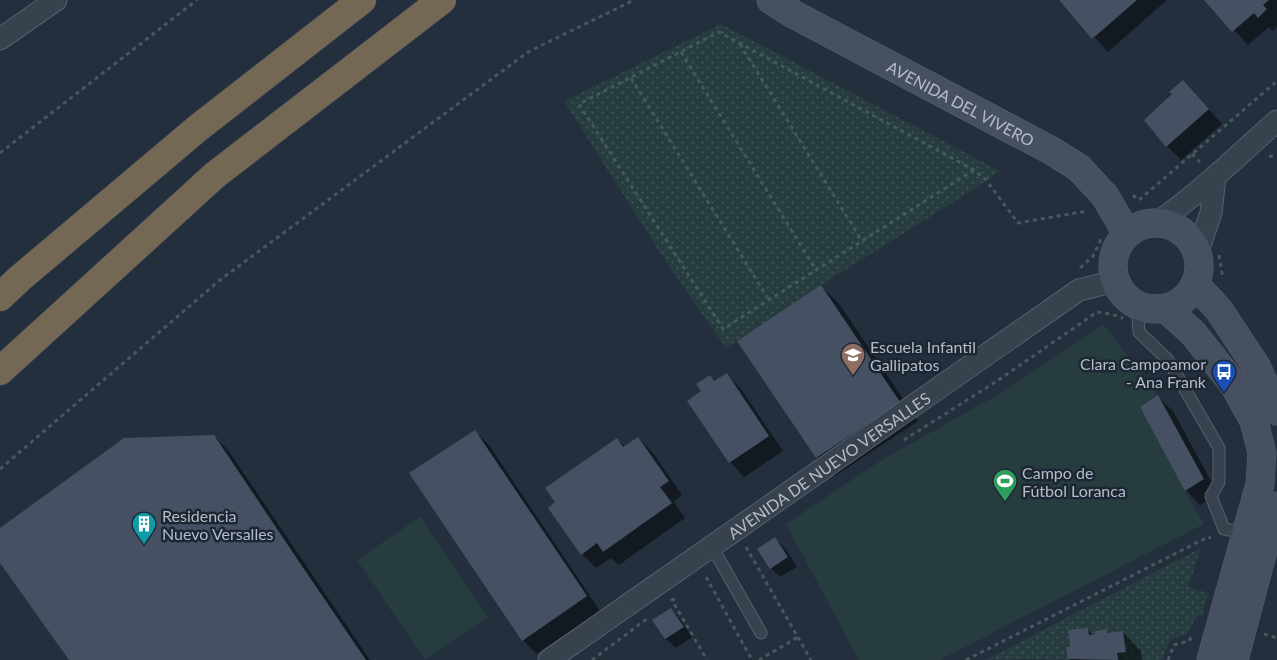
<svg xmlns="http://www.w3.org/2000/svg" width="1277" height="660" viewBox="0 0 1277 660" font-family="Lato,sans-serif">
<style>
.grass{fill:#263c3f}
.garden{fill:url(#garden-dots)}
.shadow{fill:#0007}
.building{fill:#455162}
.lines{fill:none;stroke-linecap:round;stroke-linejoin:round}
.service-casing{stroke:#565f6c;stroke-width:13}
.minor-casing{stroke:#565f6c;stroke-width:23}
.secondary-casing{stroke:#565f6c;stroke-width:29}
.motorway-casing{stroke:#434c59;stroke-width:29}
.path{stroke:#44595c;stroke-width:3;stroke-dasharray:4 4;stroke-linecap:butt}
.service{stroke:#38414e;stroke-width:11}
.minor{stroke:#38414e;stroke-width:21}
.secondary{stroke:#465061;stroke-width:28}
.motorway{stroke:#746855;stroke-width:28}
.labels{text-anchor:middle;dominant-baseline:central;stroke-width:5;stroke-linejoin:round;paint-order:stroke}
.street-label{font-size:16px;fill:#b4bcc9;stroke:#1d2633}
.poi-label{font-size:16px;fill:#b4bcc9;stroke:#1d2633;text-anchor:start}
</style>
<defs>
<pattern id="garden-dots" width="8" height="8" patternUnits="userSpaceOnUse" patternTransform="scale(1.25)"><rect width="8" height="8" fill="#263c3f"/><path d="M2 2h.1M6 6h.1" fill="none" stroke="#435659" stroke-width="1.8" stroke-linecap="round"/></pattern>
</defs>
<rect width="100%" height="100%" fill="#242f3e"/>
<g class="grass">
<path d="M1103,324L1158,395L1204,479L1185,491L1204,524L940,660H859L786,524L880,461L996,396Z"/>
<path d="M420,517L488,617L425,660L357,560Z"/>
</g>
<g class="garden">
<path d="M721,24L1000,171L971,191L821,285L726,348L666,262L564,101Z"/>
<path d="M1201,548L1188,587L1208,593L1202,615L1196,617L1187,634L1170,640L1162,660H1118L1117,653L1126,652L1123,631L1107,633L1106,629L1095,631V634L1089,635L1088,628L1068,631L1070,647H1067L1068,659L1071,660L1027,659L986,660Z"/>
</g>
<g class="shadow">
<path d="M1060,0H1167L1108,52Z"/>
<path d="M1206,0H1277V27L1273,31L1269,27L1248,45Z"/>
<path d="M1197,96L1222,124L1181,160L1167,146Z"/>
<path d="M821,286L840,305L918,421L835,476L817,457Z"/>
<path d="M727,375L741,389L783,451L744,477L730,462L703,392L710,376L715,382Z"/>
<path d="M1158,397L1173,411L1218,494L1200,505L1186,490Z"/>
<path d="M474,431L489,445L600,611L537,654L523,640Z"/>
<path d="M214,436L228,450L370,660H70L0,561V529Z"/>
<path d="M638,438L653,453L682,495L674,502L685,518L619,565L611,558L596,568L582,554L617,439L625,447Z"/>
<path d="M775,539L785,548L797,567L780,577L771,568Z"/>
<path d="M671,609L680,619L692,637L676,648L666,639L654,620Z"/>
<path d="M1088,629L1094,636L1106,631L1109,634L1123,632L1141,651L1142,660H1071L1069,659L1071,648Z"/>
</g>
<g class="building">
<path d="M1059,0H1137L1092,39Z"/>
<path d="M1204,0H1269L1263,5L1267,9L1258,18L1254,13L1232,32Z"/>
<path d="M1183,80L1209,109L1166,147L1144,120L1172,94L1169,92Z"/>
<path d="M821,285L900,402L816,458L737,341Z"/>
<path d="M727,373L769,436L729,463L687,401L701,391L696,384L710,375L714,381Z"/>
<path d="M1158,395L1204,479L1185,491L1140,407Z"/>
<path d="M475,430L587,596L522,641L409,473Z"/>
<path d="M214,435L304,569L366,660H69L0,563V528L124,438Z"/>
<path d="M638,437L669,481L660,487L672,503L603,552L597,543L581,555L548,508L555,502L545,488L617,438L623,447Z"/>
<path d="M775,537L788,557L770,569L757,549Z"/>
<path d="M671,608L684,627L665,639L652,620Z"/>
<path d="M1088,628L1089,635L1095,634V631L1107,629V633L1123,631L1126,652L1117,653L1118,660L1068,659L1066,647H1070L1068,630Z"/>
</g>
<g class="lines">
<defs>
<g id="service">
<path d="M1137,306L1139,332L1168,360L1219,448V482L1211,496L1224,529L1247,533"/>
<path d="M711,545L761,633"/>
</g>
<g id="minor">
<path d="M0,39L56,0"/>
<path d="M1158,222C1201,192 1238,155 1277,121"/>
<path d="M1198,251L1211,213L1215,177"/>
<path id="s1" d="M549,660L1079,290L1115,281"/>
</g>
<g id="secondary">
<path id="s2" d="M771,0L793,14L1052,151L1079,168L1105,196L1127,234"/>
<circle cx="1156" cy="266" r="43"/>
<path d="M1196,285L1219,310L1256,366L1277,411"/>
<path d="M1165,308L1193,333L1234,385L1254,421L1262,453L1260,484L1211,660"/>
<path d="M1234,660L1263,551L1277,506"/>
</g>
<g id="motorway">
<path d="M0,297L19,279L198,128L362,0"/>
<path d="M0,371L215,175L442,0"/>
</g>
</defs>
<use href="#service" class="service-casing"/>
<use href="#minor" class="minor-casing"/>
<use href="#secondary" class="secondary-casing"/>
<use href="#motorway" class="motorway-casing"/>
<g class="path">
<path d="M740,44L862,241"/>
<path d="M681,52L816,270"/>
<path d="M631,78L769,300"/>
<path d="M0,153L197,0"/>
<path d="M1192,154L1200,162"/>
<path d="M1269,156L1277,157"/>
<path d="M974,170L723,329L579,104L719,32L974,170L986,180L1018,223L1087,211"/>
<path d="M1133,195L1139,200L1277,81"/>
<path d="M1219,255L1223,279"/>
<path d="M1080,268L1093,256L1102,237"/>
<path d="M904,440L997,381L1097,312L1111,314L1123,318"/>
<path d="M0,469L220,280L528,52L634,0"/>
<path d="M746,547L811,660"/>
<path d="M706,577L752,660"/>
<path d="M675,599L672,600L707,660"/>
<path d="M1264,634L1277,638"/>
<path d="M592,660L648,618"/>
<path d="M759,660L798,637"/>
<path d="M966,660L1208,537L1211,538"/>
<path d="M1168,660L1174,645L1189,641L1192,636"/>
</g>
<use href="#service" class="service"/>
<use href="#minor" class="minor"/>
<use href="#secondary" class="secondary"/>
<use href="#motorway" class="motorway"/>
</g>
<defs>
<symbol id="school-pin" viewBox="-11 -11 22 30"><path d="M0 17L-7.5 6A9.5 9.5 0 1 1 7.5 6Z" fill="#8d6e63" stroke="#1d2633"/><path d="M0-5L7-2L0 1L-7-2ZM-4 1L0 2.5L4 1V4Q0 6-4 4Z" fill="#fff"/></symbol>
<symbol id="bus-pin" viewBox="-11 -11 22 30"><path d="M0 17L-7.5 6A9.5 9.5 0 1 1 7.5 6Z" fill="#1a4fb4" stroke="#1d2633"/><path d="M-5-6H5V4H4V6H2V4H-2V6H-4V4H-5ZM-3.5-4V0h7V-4ZM-3.5 1.2v1.5H-2V1.2ZM2 1.2v1.5H3.5V1.2Z" fill="#fff"/></symbol>
<symbol id="stadium-pin" viewBox="-11 -11 22 30"><path d="M0 17L-7.5 6A9.5 9.5 0 1 1 7.5 6Z" fill="#2e9e5b" stroke="#1d2633"/><path d="M0-5a6.5 5 0 1 0 0 10a6.5 5 0 1 0 0-10ZM-3.5-1.8h7v3.6h-7Z" fill="#fff"/></symbol>
<symbol id="building-pin" viewBox="-11 -11 22 30"><path d="M0 17L-7.5 6A9.5 9.5 0 1 1 7.5 6Z" fill="#0f9aa8" stroke="#1d2633"/><path d="M-4-6H4V6H1V3H-1V6H-4ZM-2.5-4.3h1.7v1.8h-1.7ZM.8-4.3h1.7v1.8H.8ZM-2.5-1h1.7V.8h-1.7ZM.8-1h1.7V.8H.8Z" fill="#fff"/></symbol>
</defs>
<g fill-rule="evenodd">
<use href="#school-pin" x="839" y="341" width="28" height="38"/>
<use href="#bus-pin" x="1210" y="358" width="28" height="38"/>
<use href="#stadium-pin" x="991" y="467" width="28" height="38"/>
<use href="#building-pin" x="130" y="510" width="28" height="38"/>
</g>
<g class="labels">
<g class="street-label">
<text stroke="none"><textPath href="#s2" startOffset="216">AVENIDA DEL VIVERO</textPath></text>
<text stroke="none"><textPath href="#s1" startOffset="341">AVENIDA DE NUEVO VERSALLES</textPath></text>
</g>
<g class="poi-label">
<text x="870" y="346">Escuela Infantil<tspan x="870" dy="18">Gallipatos</tspan></text>
<text x="1206" y="363" text-anchor="end">Clara Campoamor<tspan x="1206" dy="18">- Ana Frank</tspan></text>
<text x="1022" y="472">Campo de<tspan x="1022" dy="18">Fútbol Loranca</tspan></text>
<text x="162" y="515">Residencia<tspan x="162" dy="18">Nuevo Versalles</tspan></text>
</g>
</g>
</svg>
